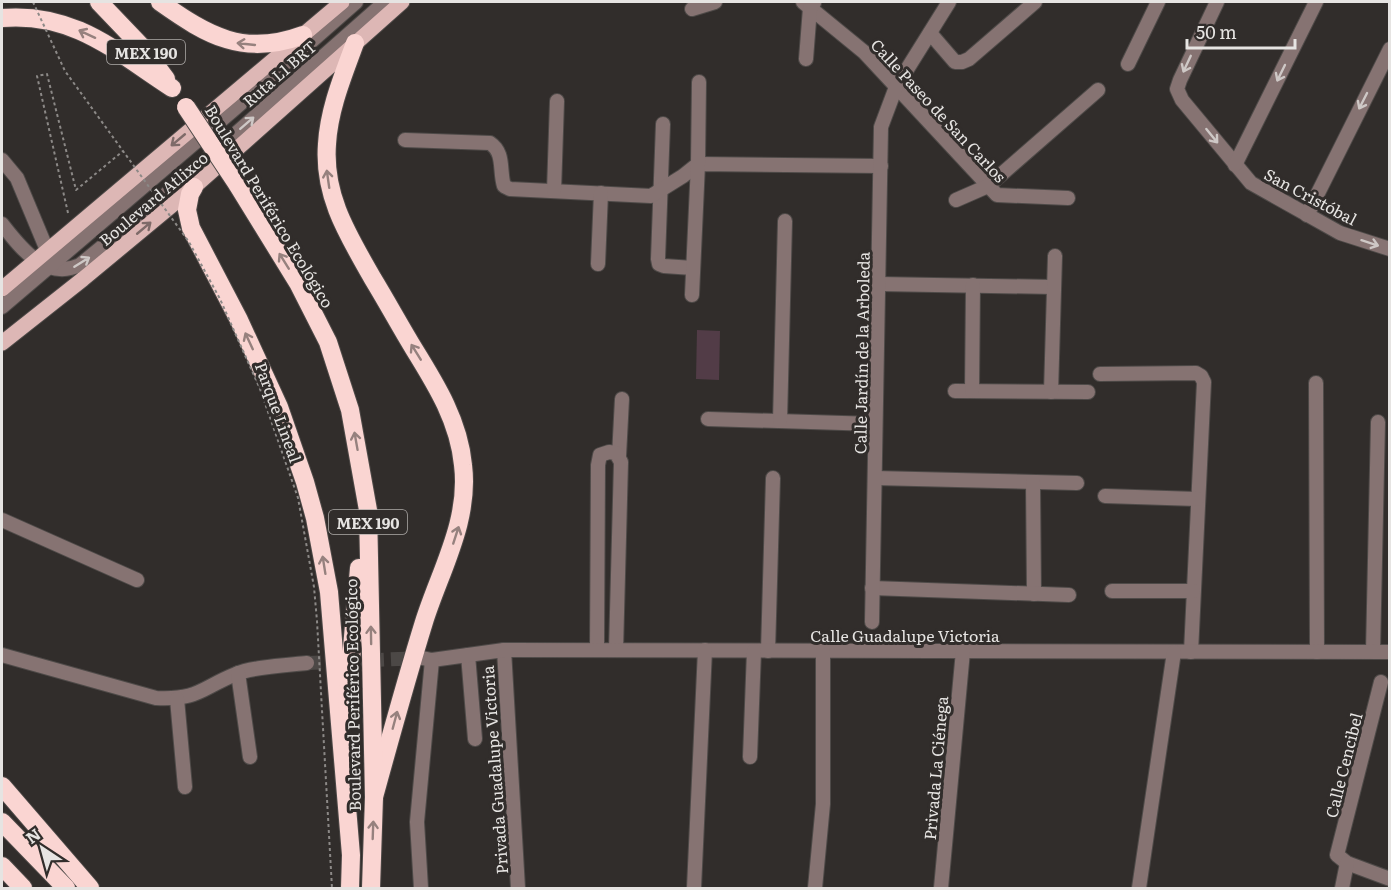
<svg xmlns="http://www.w3.org/2000/svg" width="1391" height="890" viewBox="0 0 1391 890" font-family="Literata,serif">
<style>
.green{fill:#523c47}
.lines{fill:none;stroke-linecap:round;stroke-linejoin:round}
.minor-tunnel{stroke:#4c4846;stroke-width:14;stroke-dasharray:14 7;stroke-linecap:butt}
.minor-casing{stroke:#4e4a48;stroke-width:16}
.major-casing{stroke:#4e4a48;stroke-width:17}
.highway-casing{stroke:#4e4a48;stroke-width:20}
.path{stroke:#8c8987;stroke-width:2;stroke-dasharray:3 3;stroke-linecap:butt}
.minor{stroke:#867372;stroke-width:14}
.major{stroke:#ddb7b5;stroke-width:15}
.highway{stroke:#fad5d2;stroke-width:18}
.highway-bridge-casing{stroke:#4e4a48;stroke-width:20;stroke-linecap:butt}
.path-bridge{stroke:#8c8987;stroke-width:2;stroke-dasharray:3 3;stroke-linecap:butt}
.highway-bridge{stroke:#fad5d2;stroke-width:18}
.oneway{stroke:#96817e}
.oneway2{stroke:#cec8c6}
.oneway3{stroke:#7e6b69}
.labels{text-anchor:middle;dominant-baseline:central;stroke-width:6;stroke-linejoin:round;paint-order:stroke}
.shield{fill:#312d2b;stroke:#b0adab;stroke-width:1.5}
.shield-label{font-size:15px;font-weight:bold;fill:#e6e4e2}
.street-label{font-size:16px;fill:#e6e4e2;stroke:#312d2b}
</style>
<rect width="100%" height="100%" fill="#312d2b"/>
<path class="green" d="M697,330L720,331L719,380L696,379Z"/>
<g class="lines">
<path class="minor-tunnel" d="M307,663L421,658"/>
<defs>
<g id="minor">
<path d="M803,2L864,52L997,195L1068,198"/>
<path d="M1217,2L1180,80L1177,89L1182,100L1251,183L1340,233L1390,249"/>
<path d="M692,9L715,2"/>
<path d="M930,33L955,62H962L969,59L1035,2"/>
<path d="M806,59L810,8L814,3"/>
<path d="M1128,64L1158,2"/>
<path d="M663,124L658,259L659,264L664,266L693,268"/>
<path d="M405,140L490,143C505,153 499,170 504,186L510,189L651,196L683,176L698,164L881,166"/>
<path d="M2,160L17,178L47,250"/>
<path d="M1235,165L1316,2"/>
<path d="M554,191L557,101"/>
<path d="M956,200L988,186L1098,90"/>
<path d="M1307,215L1390,49"/>
<path d="M2,224C20,247 45,281 80,265L180,183L385,2"/>
<path d="M598,264L601,193"/>
<path d="M879,284L1054,287"/>
<path d="M692,295L698,164L699,82"/>
<path d="M2,307L232,111L356,2"/>
<path d="M1100,374L1196,373L1201,376L1204,382L1191,652"/>
<path d="M1316,383L1317,652"/>
<path d="M955,391L1088,392"/>
<path d="M972,391L973,285"/>
<path d="M1051,392L1055,256"/>
<path d="M708,419L875,424"/>
<path d="M780,421L785,221"/>
<path d="M619,456L622,399"/>
<path d="M875,478L1077,483"/>
<path d="M1033,482L1034,594"/>
<path d="M1105,496L1197,499"/>
<path d="M2,520L137,580"/>
<path d="M872,588L1069,595"/>
<path d="M1112,591H1193"/>
<path d="M872,622L881,127L896,87L949,2"/>
<path d="M504,650L518,888"/>
<path d="M597,650L598,465L600,455L609,452L616,453L621,462L616,650"/>
<path d="M768,651L773,478"/>
<path d="M1373,652L1378,422"/>
<path d="M2,655L156,698C199,700 201,688 236,674C251,667 289,665 307,663"/>
<path d="M468,655L475,739"/>
<path d="M422,658L432,660L504,650L1390,652"/>
<path d="M238,673L250,757"/>
<path d="M1381,682L1337,855L1347,863L1390,879"/>
<path d="M177,699L185,787"/>
<path d="M750,757L754,651"/>
<path d="M421,888L417,822L432,660"/>
<path d="M694,888L705,650"/>
<path d="M815,888L823,804V651"/>
<path d="M941,888L963,651"/>
<path d="M1139,888L1174,652"/>
<path d="M1342,888L1347,863"/>
</g>
<g id="major">
<path d="M2,289L342,2"/>
<path d="M2,343L83,279L194,187L402,2"/>
</g>
<g id="highway">
<path d="M99,2L142,47L166,79"/>
<path d="M160,2C208,36 244,57 303,35"/>
<path d="M2,18C74,12 115,51 172,88"/>
<path d="M355,43C343,76 329,109 327,144C323,196 348,235 373,279C387,302 400,326 414,349C437,386 459,422 463,465C470,521 440,571 424,622C406,680 390,739 374,797"/>
<path d="M237,184L298,283L328,342L350,410L368,510L374,797L371,888"/>
<path d="M194,187L190,194L187,210L191,228L239,320L279,407L305,482L315,518L329,592L351,855L350,888"/>
<path d="M347,705L359,568"/>
<path d="M2,786L90,888"/>
<path d="M2,822L66,888"/>
<path d="M2,866L23,888"/>
</g>
</defs>
<use href="#minor" class="minor-casing"/>
<use href="#major" class="major-casing"/>
<use href="#highway" class="highway-casing"/>
<path class="path" d="M68,213L37,76L47,74L76,190L123,151"/>
<use href="#minor" class="minor"/>
<use href="#major" class="major"/>
<use href="#highway" class="highway"/>
<defs>
<path id="highway-bridge" d="M186,107L237,184"/>
</defs>
<use href="#highway-bridge" class="highway-bridge-casing"/>
<path class="path-bridge" d="M33,2L65,71L189,242L220,299L260,389L298,498L314,587L317,621L332,888"/>
<use href="#highway-bridge" class="highway-bridge"/>
</g>
<defs><path id="oneway-shaft" d="M-6 0H5M1.5-3L5.5 0L1.5 3" fill="none" stroke-width="1.6" stroke-linecap="round" stroke-linejoin="round" transform="scale(1.5)"/></defs>
<g class="oneway">
<use href="#oneway-shaft" transform="translate(87 34) rotate(-155)"/>
<use href="#oneway-shaft" transform="translate(246 44) rotate(-174)"/>
<use href="#oneway-shaft" transform="translate(328 179) rotate(-98)"/>
<use href="#oneway-shaft" transform="translate(284 261) rotate(-122)"/>
<use href="#oneway-shaft" transform="translate(249 341) rotate(-115)"/>
<use href="#oneway-shaft" transform="translate(416 352) rotate(-122)"/>
<use href="#oneway-shaft" transform="translate(356 441) rotate(-100)"/>
<use href="#oneway-shaft" transform="translate(456 535) rotate(-72)"/>
<use href="#oneway-shaft" transform="translate(324 565) rotate(-99)"/>
<use href="#oneway-shaft" transform="translate(371 635) rotate(-91)"/>
<use href="#oneway-shaft" transform="translate(395 720) rotate(-75)"/>
<use href="#oneway-shaft" transform="translate(373 830) rotate(-88)"/>
</g>
<g class="oneway2">
<use href="#oneway-shaft" transform="translate(1187 64) rotate(115)"/>
<use href="#oneway-shaft" transform="translate(1281 73) rotate(116)"/>
<use href="#oneway-shaft" transform="translate(1363 101) rotate(117)"/>
<use href="#oneway-shaft" transform="translate(247 123) rotate(-41)"/>
<use href="#oneway-shaft" transform="translate(1212 136) rotate(51)"/>
<use href="#oneway-shaft" transform="translate(1370 243) rotate(18)"/>
<use href="#oneway-shaft" transform="translate(82 262) rotate(-32)"/>
</g>
<g class="oneway3">
<use href="#oneway-shaft" transform="translate(178 140) rotate(140)"/>
<use href="#oneway-shaft" transform="translate(144 228) rotate(-40)"/>
</g>
<g class="labels">
<g class="shield">
<rect x="107" y="40" width="78" height="24" rx="4.5"/>
<rect x="329" y="510" width="78" height="24" rx="4.5"/>
</g>
<g class="shield-label">
<text x="146" y="52">MEX 190</text>
<text x="368" y="522">MEX 190</text>
</g>
<g class="street-label">
<text transform="translate(279 73) rotate(-41)">Ruta L1 BRT</text>
<text transform="translate(939 110) rotate(47)">Calle Paseo de San Carlos</text>
<text transform="translate(1311 196) rotate(28)">San Cristóbal</text>
<text transform="translate(153 198) rotate(-40)">Boulevard Atlixco</text>
<text transform="translate(270 206) rotate(59)">Boulevard Periférico Ecológico</text>
<text transform="translate(861 353) rotate(-89)">Calle Jardín de la Arboleda</text>
<text transform="translate(279 412) rotate(70)">Parque Lineal</text>
<text x="905" y="635">Calle Guadalupe Victoria</text>
<text transform="translate(352 695) rotate(-91)">Boulevard Periférico Ecológico</text>
<text transform="translate(1343 765) rotate(-76)">Calle Cencibel</text>
<text transform="translate(935 768) rotate(-85)">Privada La Ciénega</text>
<text transform="translate(494 770) rotate(-94)">Privada Guadalupe Victoria</text>
</g>
</g>
<rect width="1391" height="890" fill="none" stroke="#e6e4e2" stroke-width="6"/>
<g transform="translate(42 848) rotate(324)" stroke="#312d2b" stroke-width="4.5" paint-order="stroke">
<path d="M0-4.5L10 22L0 15L-10 22Z" fill="#e6e4e2"/>
<text y="-9" font-size="16" font-weight="bold" text-anchor="middle" fill="#e6e4e2">N</text>
</g>
<path d="M1187 39v9h108v-9" fill="none" stroke="#e6e4e2" stroke-width="3"/>
<text x="1196" y="39" font-size="18" fill="#e6e4e2" stroke="#312d2b" stroke-width="4.5" paint-order="stroke">50 m</text>
</svg>
